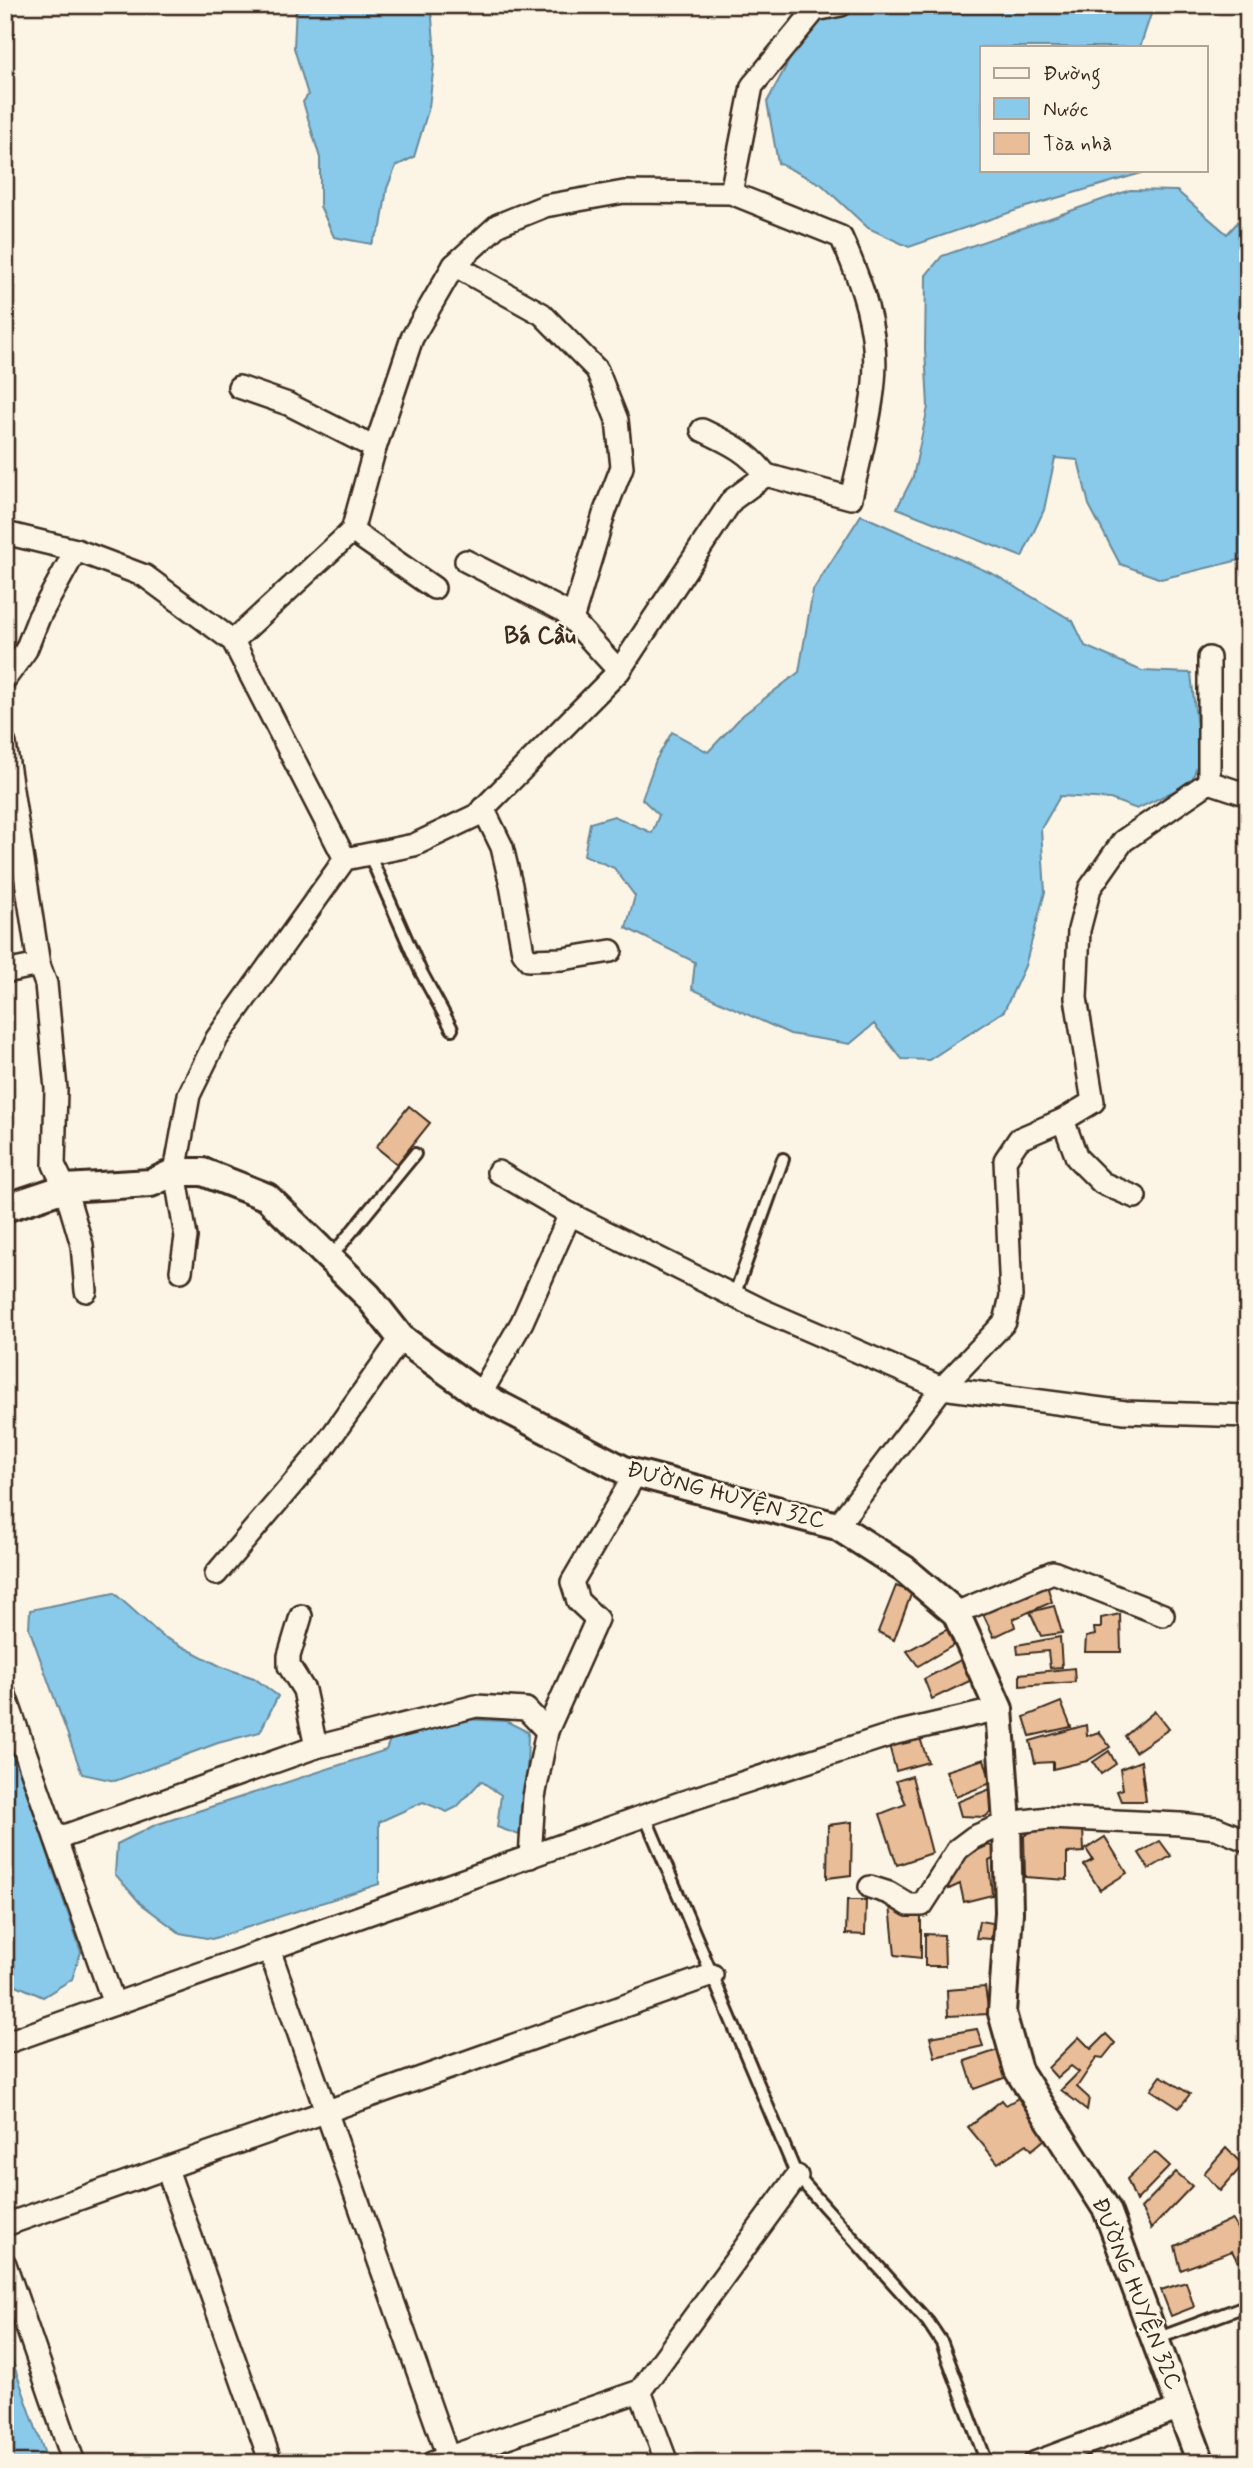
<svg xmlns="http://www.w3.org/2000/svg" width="1253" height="2468" viewBox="0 0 1253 2468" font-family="Mynerve,sans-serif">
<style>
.water{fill:#89c9ea;stroke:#6a8998;stroke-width:2}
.building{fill:#e8bd98;stroke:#3b2a1e;stroke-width:2}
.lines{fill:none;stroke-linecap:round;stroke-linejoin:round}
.service-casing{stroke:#3b2a1e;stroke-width:16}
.minor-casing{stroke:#3b2a1e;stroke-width:26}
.tertiary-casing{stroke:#3b2a1e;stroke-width:32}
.service{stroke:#fcf5e5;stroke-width:10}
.minor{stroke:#fcf5e5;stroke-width:21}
.tertiary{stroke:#fcf5e5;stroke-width:26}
.labels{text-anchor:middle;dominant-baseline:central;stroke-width:5;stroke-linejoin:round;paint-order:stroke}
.street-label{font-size:23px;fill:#3b2a1e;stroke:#fcf5e5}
.neighbourhood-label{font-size:24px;font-weight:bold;fill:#3b2a1e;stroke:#fcf5e5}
</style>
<rect width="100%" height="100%" fill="#fcf5e5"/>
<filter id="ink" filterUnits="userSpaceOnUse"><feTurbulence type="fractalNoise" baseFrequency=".0143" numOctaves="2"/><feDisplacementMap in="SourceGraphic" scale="14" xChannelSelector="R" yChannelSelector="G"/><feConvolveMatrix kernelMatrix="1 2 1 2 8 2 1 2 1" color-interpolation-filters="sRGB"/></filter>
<g filter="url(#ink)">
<g class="water">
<path d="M296,5H431L435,55L429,107L414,157L396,166L387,188L381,227L371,244L334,237L320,206V158L303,102L308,95L294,48Z"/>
<path d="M859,5H1154L1140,47H982V170H1143L1142,173L1026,207L909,247L868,228L821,184L778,163L767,102L801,38L826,15Z"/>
<path d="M1130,190L1177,191L1227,234L1248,211V558L1161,579L1120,564L1089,505L1078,460L1055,458L1044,510L1022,557L897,508L913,477L928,407L925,349L926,275L942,256Z"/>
<path d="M861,515L995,575L1073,621L1085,646L1142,671L1191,673L1200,757L1191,783L1137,809L1110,799L1060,796L1041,829L1045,892L1025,966L1004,1011L929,1060L902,1059L874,1024L850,1044L790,1034L692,989L695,962L626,928L635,896L614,868L584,855L590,823L614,816L652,833L659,815L642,799L656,760L672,732L708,752L743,715L799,672L813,590Z"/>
<path d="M114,1593L162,1636L222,1667L254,1678L278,1696L260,1732L218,1743L115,1781L82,1774L29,1628L30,1610Z"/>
<path d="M436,1718L506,1721L528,1732L526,1811L519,1835L497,1827L501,1795L481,1781L457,1807L447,1812L423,1802L379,1822V1884L212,1939L180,1933L140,1903L115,1874L117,1844L155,1825L386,1750L392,1734Z"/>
<path d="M5,1727L81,1952L72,1979L43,1997L5,1980Z"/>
<path d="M5,2340L48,2463H5Z"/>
</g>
<g class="building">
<path d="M409,1106L430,1123L397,1164L376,1147Z"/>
<path d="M1046,1582L1052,1602L1013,1619L1015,1627L994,1637L982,1612Z"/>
<path d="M896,1586L912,1592L894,1640L878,1632Z"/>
<path d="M1054,1606L1062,1633L1041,1636L1030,1612Z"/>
<path d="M1120,1614L1121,1652H1085L1086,1637L1095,1635L1094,1628H1101V1618Z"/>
<path d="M957,1624L964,1639L918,1666L907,1651Z"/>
<path d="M1060,1637L1062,1667L1050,1668L1048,1651L1018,1654L1017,1645Z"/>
<path d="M970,1655L982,1675L932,1699L924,1679Z"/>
<path d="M1074,1668L1075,1682L1020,1686V1674Z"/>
<path d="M1061,1702L1071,1727L1030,1736L1024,1717Z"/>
<path d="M1155,1711L1169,1729L1135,1752L1125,1736Z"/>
<path d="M1086,1725L1087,1736L1099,1732L1110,1747L1087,1761L1053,1769V1762L1035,1763L1030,1741Z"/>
<path d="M919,1735L928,1762L896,1771L889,1745Z"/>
<path d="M1109,1751L1116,1764L1101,1774L1093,1762Z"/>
<path d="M984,1759L991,1783L956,1797L946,1771Z"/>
<path d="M1141,1761L1146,1801H1121L1117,1791L1123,1789L1120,1769Z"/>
<path d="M912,1776L932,1853L897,1865L880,1814L906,1804L896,1781Z"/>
<path d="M998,1786L1000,1804L985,1817L961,1816L957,1802Z"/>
<path d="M852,1822L851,1875L827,1878L828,1825Z"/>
<path d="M1039,1825L1083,1827L1084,1852L1067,1853V1880L1025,1877L1024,1836Z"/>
<path d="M1105,1837L1127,1873L1100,1890L1084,1865L1093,1860L1086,1849Z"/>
<path d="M1160,1841L1171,1856L1149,1869L1139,1853Z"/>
<path d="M989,1845L1002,1854L989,1861L992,1895L964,1902L960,1884L949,1889L943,1868L958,1859Z"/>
<path d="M847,1900H866L865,1935L846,1934Z"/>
<path d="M890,1905L921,1909V1958L895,1955Z"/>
<path d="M979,1921L993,1923L991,1939L976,1938Z"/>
<path d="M925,1934L944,1935L945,1966H925Z"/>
<path d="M985,1987L989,2014L948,2016L947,1990Z"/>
<path d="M977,2029L983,2046L935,2057L930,2037Z"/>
<path d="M1106,2034L1115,2043L1103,2058L1097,2057L1077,2087L1089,2098L1087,2110L1061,2090L1079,2072L1071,2066L1057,2078L1048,2068L1079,2037L1091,2049Z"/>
<path d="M998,2050L1007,2077L974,2089L965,2061Z"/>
<path d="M1161,2076L1190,2094L1179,2108L1151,2090Z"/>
<path d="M1020,2097L1051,2134L1032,2150L1027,2144L998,2163L968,2127L1002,2100L1006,2105Z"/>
<path d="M1226,2148L1243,2165L1220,2191L1204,2173Z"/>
<path d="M1155,2152L1170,2166L1136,2201L1127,2179Z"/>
<path d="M1176,2172L1192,2186L1151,2229L1141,2208Z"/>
<path d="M1232,2219L1248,2246V2256L1238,2262L1232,2251L1181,2270L1175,2246Z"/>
<path d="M1186,2282L1194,2307L1171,2316L1161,2290Z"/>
</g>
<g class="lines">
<defs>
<g id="service">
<path d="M369,854L420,970L452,1029"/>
<path d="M330,1258L415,1154"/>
<path d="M734,1296L783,1159"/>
<path d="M645,1816L797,2176L928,2322L942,2343L987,2463"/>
<path d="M1156,2339L1248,2305"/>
</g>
<g id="minor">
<path d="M731,193L752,86L815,10L841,5"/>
<path d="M454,265L542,314L597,370L617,420L622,467L605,511L572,620"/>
<path d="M239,387L288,404L375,448"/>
<path d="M702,430C729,443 748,451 766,475"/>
<path d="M352,531L434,588"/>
<path d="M5,533L76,550L145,576L233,641L345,859"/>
<path d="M466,561L564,611L619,671"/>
<path d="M1209,658V782"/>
<path d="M5,679L26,650L39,617L76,550"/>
<path d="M5,744L39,965L46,984L56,1089L54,1165L65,1188L82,1245L86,1291"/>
<path d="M1209,782L1248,795"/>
<path d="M483,808L502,847L511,885L523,952L529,960L563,959L611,951"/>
<path d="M5,972L39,965"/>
<path d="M1063,1120L1077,1158L1102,1183L1135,1197"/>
<path d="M498,1172L570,1214L762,1310L942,1388L1125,1412L1248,1416"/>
<path d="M181,1271L186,1237L175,1172L189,1095L217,1038L345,859L414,845L477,815L619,671L732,500L766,475L851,498C859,461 871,419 874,382C879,331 862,283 841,237L731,193L624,192L545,206L498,225L454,265L412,338L375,448L352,531L233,641"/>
<path d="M480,1395L522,1322L570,1214"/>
<path d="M837,1526L942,1388L1005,1322L1011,1296L1005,1160L1019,1139L1063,1120L1093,1102L1076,998L1079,930L1090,888L1123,841L1209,782"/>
<path d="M216,1574L324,1447L401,1338"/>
<path d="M956,1613L1053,1572L1163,1615"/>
<path d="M301,1616L289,1656V1666L304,1690L316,1747"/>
<path d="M5,1695L114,2004"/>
<path d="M547,1731L597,1619L578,1601L572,1582L636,1473"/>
<path d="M56,1839L316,1747L476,1706L526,1709L547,1731L534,1797L530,1857"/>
<path d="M870,1887L889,1893L909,1905H922L958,1849L974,1837L1007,1823L1049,1818L1180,1824L1216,1828L1248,1841"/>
<path d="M269,1949L448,2457"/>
<path d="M5,2043L683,1802L896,1733L999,1709"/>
<path d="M167,2169L271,2463"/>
<path d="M5,2225L712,1975"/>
<path d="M5,2264L74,2463"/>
<path d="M640,2391L667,2463"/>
<path d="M432,2463L640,2391L797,2176"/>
<path d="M1034,2463L1180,2408"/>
</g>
<path id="tertiary" d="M5,1208L65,1188L151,1183L175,1172H203L267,1197L368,1296L401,1338L480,1395L624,1470L837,1526L904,1569L956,1613L999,1709L1007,1823L1009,1912L1002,2013L1018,2070L1107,2210L1201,2463"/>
</defs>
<use href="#service" class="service-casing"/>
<use href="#minor" class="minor-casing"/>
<use href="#tertiary" class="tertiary-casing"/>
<use href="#service" class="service"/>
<use href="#minor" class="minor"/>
<use href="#tertiary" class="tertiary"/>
</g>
</g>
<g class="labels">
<g class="street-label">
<text transform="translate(726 1496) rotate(15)">ĐƯỜNG HUYỆN 32C</text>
<text transform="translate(1136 2294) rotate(68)">ĐƯỜNG HUYỆN 32C</text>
</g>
<g class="neighbourhood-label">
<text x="540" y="636">Bá Cầu</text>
</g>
</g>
<rect width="1253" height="2468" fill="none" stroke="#fcf5e5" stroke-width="28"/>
<rect x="14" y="14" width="1225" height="2440" fill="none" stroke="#3b2a1e" stroke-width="2.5" filter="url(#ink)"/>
<rect x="980" y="46" width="228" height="126" fill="#fcf5e5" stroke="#afa495" stroke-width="2"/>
<rect x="994" y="68" width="35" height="10" fill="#fcf5e5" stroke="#afa495" stroke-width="2"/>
<text x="1043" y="80" font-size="21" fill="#3b2a1e">Đường</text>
<rect x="994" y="98" width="35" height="21" fill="#89c9ea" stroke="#afa495" stroke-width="2"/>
<text x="1043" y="116" font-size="21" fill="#3b2a1e">Nước</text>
<rect x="994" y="133" width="35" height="21" fill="#e8bd98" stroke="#afa495" stroke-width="2"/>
<text x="1043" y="150" font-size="21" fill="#3b2a1e">Tòa nhà</text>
</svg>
